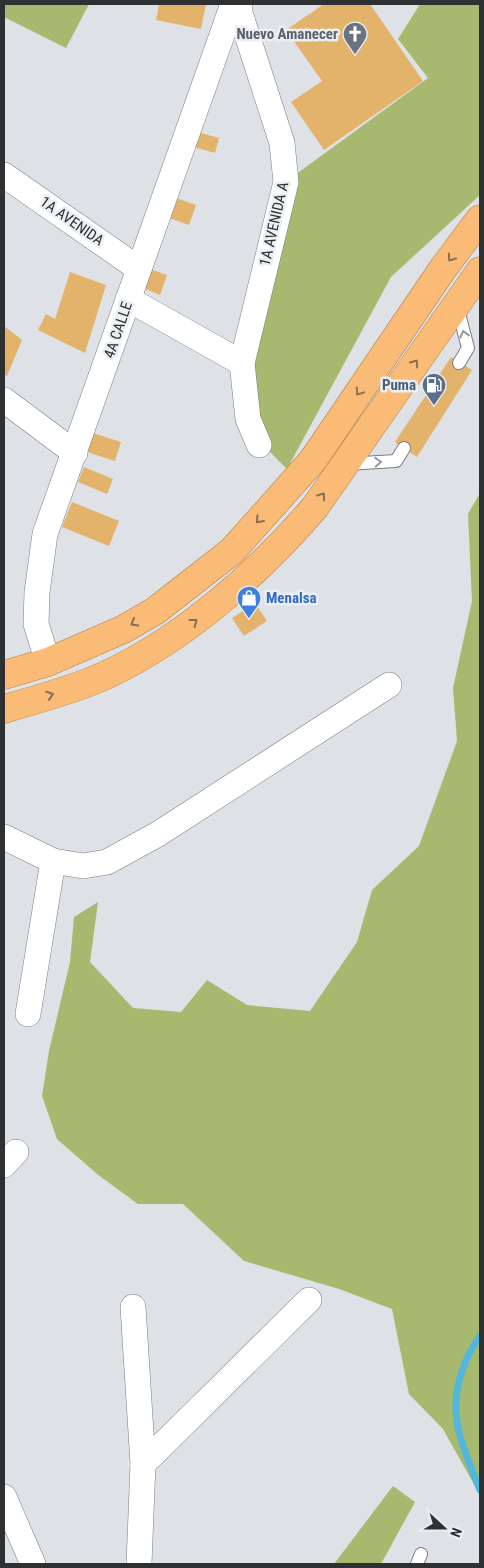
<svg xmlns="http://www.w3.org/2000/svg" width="484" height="1568" viewBox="0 0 484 1568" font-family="'Roboto Condensed',sans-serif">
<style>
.green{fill:#a7b96e}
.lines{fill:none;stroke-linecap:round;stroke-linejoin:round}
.stream{stroke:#52b7da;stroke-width:7}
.building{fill:#e3b36b}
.service-casing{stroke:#7a7e82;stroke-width:14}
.minor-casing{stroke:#7a7e82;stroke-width:26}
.trunk-casing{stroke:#b27f48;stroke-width:29}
.service{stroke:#fff;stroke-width:12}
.minor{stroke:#fff;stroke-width:25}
.trunk{stroke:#fabb76;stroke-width:28}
.oneway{stroke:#8a6f51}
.oneway2{stroke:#969898}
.labels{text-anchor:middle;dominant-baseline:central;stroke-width:5;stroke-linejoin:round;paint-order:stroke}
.worship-label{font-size:15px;font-weight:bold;fill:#5b616d;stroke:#ebeff4;text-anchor:end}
.street-label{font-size:15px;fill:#2e3032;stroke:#ebeff4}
.service-label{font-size:15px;font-weight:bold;fill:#4e5e75;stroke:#ebeff4;text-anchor:end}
.shop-label{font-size:15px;font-weight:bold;fill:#366cbe;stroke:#ebeff4;text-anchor:start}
</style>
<rect width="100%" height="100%" fill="#dee2e7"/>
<g class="green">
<path d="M4,4H89L66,48L4,17Z"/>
<path d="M420,4H480V195L391,277L287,469L252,434L250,367L288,180L428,78L398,39Z"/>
<path d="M480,493V1495L443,1429L409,1394L392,1309L339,1289L244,1261L183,1204H138L97,1174L57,1139L42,1096L49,1051L70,962L74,917L98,902L90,962L133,1008L181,1012L207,980L247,1005L310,1011L357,942L372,890L419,846L457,741L453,688L472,601L468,514Z"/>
<path d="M393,1486L415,1502L381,1564H334Z"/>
</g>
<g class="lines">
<path class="stream" d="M480,1336C471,1348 466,1359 461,1374C447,1418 464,1449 480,1490"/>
</g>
<g class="building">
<path d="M159,4H206L201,29L156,20Z"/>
<path d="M324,4H370L423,81L324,150L291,102L322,81L286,30Z"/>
<path d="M194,131L219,138L215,153L190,146Z"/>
<path d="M173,197L196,205L189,225L166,217Z"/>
<path d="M150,269L167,275L160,295L143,288Z"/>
<path d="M70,272L106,285L85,353L38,330L46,314L55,319Z"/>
<path d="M4,326L22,340L7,376L4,374Z"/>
<path d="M451,357L472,370L417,457L395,442Z"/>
<path d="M93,433L121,442L115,461L87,452Z"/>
<path d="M84,467L113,479L107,494L78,482Z"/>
<path d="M72,502L119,521L109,546L62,527Z"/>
<path d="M255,603L267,621L244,636L232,618Z"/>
</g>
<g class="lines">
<defs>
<g id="service">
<path d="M457,306L468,348L459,363"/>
<path d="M345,464L396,461L404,448"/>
<path d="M417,1564L421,1554"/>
</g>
<g id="minor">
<path d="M239,4L240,13L282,143L286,182L242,363L248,419L259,445"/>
<path d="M4,175L139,269"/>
<path d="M128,299L242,363"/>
<path d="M4,400L75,453"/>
<path d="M48,662L36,624L37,592L45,534L233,4"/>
<path d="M4,837L53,861L83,866L107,862L158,834L389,685"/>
<path d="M28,1014L53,861"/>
<path d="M4,1165L16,1152"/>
<path d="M133,1307L143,1464L139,1564"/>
<path d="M143,1464L309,1300"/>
<path d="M4,1497L33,1564"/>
</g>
<g id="trunk">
<path d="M4,675L48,662L124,629L155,611L232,551L313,460L442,270L480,219"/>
<path d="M4,709C32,701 60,693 87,683C172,650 256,576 315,507L480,271"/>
</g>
</defs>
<use href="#service" class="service-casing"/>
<use href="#minor" class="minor-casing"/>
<use href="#trunk" class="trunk-casing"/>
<use href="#service" class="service"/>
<use href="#minor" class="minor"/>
<use href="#trunk" class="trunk"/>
</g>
<defs><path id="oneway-chevron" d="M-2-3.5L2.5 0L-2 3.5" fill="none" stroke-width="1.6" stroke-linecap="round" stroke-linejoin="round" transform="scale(1.25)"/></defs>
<g class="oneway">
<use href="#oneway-chevron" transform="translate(451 258) rotate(126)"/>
<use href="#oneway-chevron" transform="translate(415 363) rotate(-55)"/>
<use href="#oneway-chevron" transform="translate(359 392) rotate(124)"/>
<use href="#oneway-chevron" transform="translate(322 496) rotate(-55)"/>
<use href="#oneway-chevron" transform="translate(259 520) rotate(132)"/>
<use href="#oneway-chevron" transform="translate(194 622) rotate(-37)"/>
<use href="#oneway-chevron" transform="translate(134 623) rotate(150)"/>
<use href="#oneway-chevron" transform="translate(50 695) rotate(-18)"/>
</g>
<g class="oneway2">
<use href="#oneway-chevron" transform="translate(464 334) rotate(-104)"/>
<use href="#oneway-chevron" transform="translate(378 462) rotate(-4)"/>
</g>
<defs>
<symbol id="church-pin" viewBox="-11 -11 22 30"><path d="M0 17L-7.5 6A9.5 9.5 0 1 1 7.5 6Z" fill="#6b7280" stroke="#ebeff4"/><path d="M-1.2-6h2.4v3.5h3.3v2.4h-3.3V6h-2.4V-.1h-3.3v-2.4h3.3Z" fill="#fff"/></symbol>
<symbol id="fuel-pin" viewBox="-11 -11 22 30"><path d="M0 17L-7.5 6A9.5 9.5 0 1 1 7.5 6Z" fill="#5c6f8a" stroke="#ebeff4"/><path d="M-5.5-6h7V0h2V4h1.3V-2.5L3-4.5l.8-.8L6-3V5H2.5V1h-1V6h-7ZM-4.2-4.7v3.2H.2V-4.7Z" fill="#fff"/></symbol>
<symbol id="shop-pin" viewBox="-11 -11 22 30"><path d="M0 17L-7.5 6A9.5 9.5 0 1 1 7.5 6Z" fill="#3f7fe0" stroke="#ebeff4"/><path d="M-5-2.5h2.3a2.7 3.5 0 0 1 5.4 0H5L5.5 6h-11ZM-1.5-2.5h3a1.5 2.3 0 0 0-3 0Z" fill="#fff"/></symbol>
</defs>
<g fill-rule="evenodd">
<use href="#church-pin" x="341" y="20" width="28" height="38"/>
<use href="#fuel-pin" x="420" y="371" width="28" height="38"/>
<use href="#shop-pin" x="235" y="584" width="28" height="38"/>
</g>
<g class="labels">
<g class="worship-label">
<text x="338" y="34">Nuevo Amanecer</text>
</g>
<g class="street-label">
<text transform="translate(72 221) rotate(35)">1A AVENIDA</text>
<text transform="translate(274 224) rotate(-77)">1A AVENIDA A</text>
<text transform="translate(118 330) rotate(-71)">4A CALLE</text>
</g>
<g class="service-label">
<text x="416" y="385">Puma</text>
</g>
<g class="shop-label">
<text x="266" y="598">Menalsa</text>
</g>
</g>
<rect width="484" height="1568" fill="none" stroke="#2e3032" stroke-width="10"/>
<g transform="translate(444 1528) rotate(111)" stroke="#ebeff4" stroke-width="4" paint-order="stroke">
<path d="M0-4L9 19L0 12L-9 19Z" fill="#2e3032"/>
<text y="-8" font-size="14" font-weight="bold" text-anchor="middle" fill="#2e3032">N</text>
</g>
</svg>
